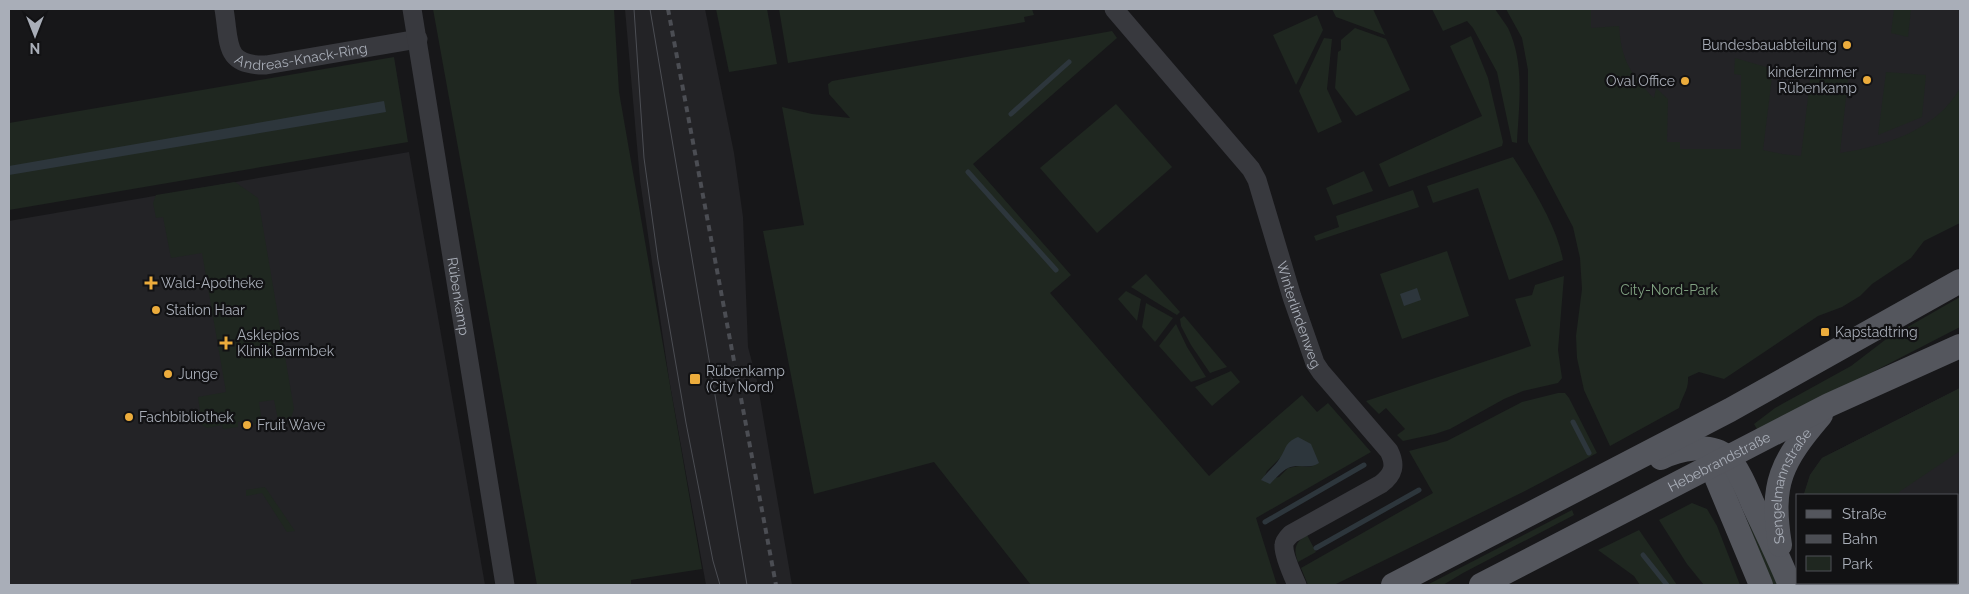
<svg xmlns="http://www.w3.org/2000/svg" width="1969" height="594" viewBox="0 0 1969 594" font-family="Raleway,sans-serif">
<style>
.built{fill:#232326}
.green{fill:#1f2720;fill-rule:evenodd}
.water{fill:#2d363c}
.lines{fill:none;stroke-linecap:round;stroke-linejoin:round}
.stream{stroke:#2d363c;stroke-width:5}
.minor{stroke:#38393e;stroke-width:19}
.major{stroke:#54565d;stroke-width:24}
.tram{stroke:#4b4d53;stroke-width:1}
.rail{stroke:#4b4d53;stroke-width:4;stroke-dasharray:6 5;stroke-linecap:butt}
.poi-dot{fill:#ecac3c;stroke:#121214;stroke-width:2}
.labels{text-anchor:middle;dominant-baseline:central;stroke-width:4.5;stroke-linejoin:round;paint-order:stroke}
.poi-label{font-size:14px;fill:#a9aeb8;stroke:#121214;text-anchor:start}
.street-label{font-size:14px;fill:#a9aeb8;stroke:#121214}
.park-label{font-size:14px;fill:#81a282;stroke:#121214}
</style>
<rect width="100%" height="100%" fill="#171719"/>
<g class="built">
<path d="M625,9H705L734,153L743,217L748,347L757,381L792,585H706L669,379L640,180Z"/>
<path d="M1571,9H1960V165L1780,163L1618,141Z"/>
<path d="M409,152L485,585H9V221Z"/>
<path d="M1960,388V585H1818L1817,583H1958V495L1804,494L1810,475L1822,458Z"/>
</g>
<g class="green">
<path d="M433,9H614L619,92L702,569L631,580V585H537Z"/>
<path d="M716,9H767L777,64L729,72Z"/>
<path d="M779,9H1032L1034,15L1024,17L1025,22L788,63Z"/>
<path d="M1332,9H1373L1385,35L1336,17Z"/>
<path d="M1432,9H1495C1499,15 1504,22 1508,28C1525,63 1519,106 1517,143L1512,142L1497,72L1473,28L1467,21L1443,31Z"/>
<path d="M1506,9H1591V28L1619,26C1621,58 1630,75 1654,98L1656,88L1668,99L1667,142H1680V149H1741V75L1734,74L1735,58L1773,69L1763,150L1782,154L1801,156L1811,72H1829L1849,70L1840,153C1885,146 1937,130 1960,88V223L1924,241L1911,258L1872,284L1860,296L1842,307L1818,316L1724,379L1699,372L1688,377C1689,390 1682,396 1679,408L1610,446L1584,390L1577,358L1576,336L1582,289L1580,258L1573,227L1528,142V70L1522,38Z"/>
<path d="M1894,9H1911L1908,37L1891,33Z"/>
<path d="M1317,15L1323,30L1296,85L1273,35Z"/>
<path d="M1355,28L1386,39L1410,90L1356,116L1335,88L1338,52L1341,50V40Z"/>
<path d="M1112,31L1117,38L973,164L1071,275L1050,293L1209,476L1302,395L1317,412L1328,403L1371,452L1256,518L1277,585H1031L934,462L814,494L763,231L804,225L782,107L812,114L850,118L829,94L828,84L832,81ZM1280,458L1313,467L1299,466L1288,468L1279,477L1262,481L1267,471Z"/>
<path d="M1471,36L1488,78L1503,142L1502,146L1389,187L1379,164L1482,116L1450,46Z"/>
<path d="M1324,38L1332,39L1327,89L1342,122L1318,133L1299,91Z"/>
<path d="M394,57L408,142L9,210V123Z"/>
<path d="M1886,72L1926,75L1922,117L1878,135Z"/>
<path d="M1116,104L1172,167L1097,233L1040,168Z"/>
<path d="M1513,157C1532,187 1557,226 1563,260L1509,280L1478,188L1433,203L1427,186Z"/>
<path d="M1364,171L1373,191L1333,205L1326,188Z"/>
<path d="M235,182L258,198L294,409L291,418L278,420L274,400L259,402L262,423L254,424L253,420L238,422V427L223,429L222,425L207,428L202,425L198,397L226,392L202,253L171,258L163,217L156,218L153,203L156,195Z"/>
<path d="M1413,190L1419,207L1316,241L1314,236L1339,227L1336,216Z"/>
<path d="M1447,251L1469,316L1402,339L1380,274Z"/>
<path d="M1146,274L1180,312L1177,315L1131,287Z"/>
<path d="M1564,276L1558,350L1562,378L1558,383L1523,391L1504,399L1450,429L1435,434L1403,441L1397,435L1405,429L1386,408L1379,414L1366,401L1531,346L1515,299L1532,295L1535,285Z"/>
<path d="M1126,291L1141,299L1137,321L1118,299Z"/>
<path d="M1960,297V327L1758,431L1754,424L1775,408L1851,366L1885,340Z"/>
<path d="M1146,303L1173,318L1155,342L1142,327Z"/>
<path d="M1184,316L1227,367L1210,373L1191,345L1181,326L1180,319Z"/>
<path d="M1176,324L1187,347L1206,377L1191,382L1159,346Z"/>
<path d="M1231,371L1240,382L1212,406L1195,387Z"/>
<path d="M1960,388V451L1899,492V495L1804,494L1810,475L1822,458Z"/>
<path d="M1558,393H1565L1569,398L1597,453L1525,491L1334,585H1308L1301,568L1433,493L1409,451L1447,441L1522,402Z"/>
<path d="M265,487L295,531L287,532L262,493L246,496V490Z"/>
<path d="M1738,496L1780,585H1772Z"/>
<path d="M1692,503L1707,509L1717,526L1740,585H1704L1687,564L1659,520Z"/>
<path d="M1572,510L1574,515L1463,573L1443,585H1427Z"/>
<path d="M1639,530L1677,585H1678H1640L1634,576L1598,550Z"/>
<path d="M1307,535L1316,552L1298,562C1293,549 1295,542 1307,535Z"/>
<path d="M1817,583H1884V585H1818Z"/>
</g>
<g class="water">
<path d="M384,101L386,112L9,175V166Z"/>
<path d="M1417,288L1421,300L1404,306L1400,294Z"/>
<path d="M1298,437L1311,444L1319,463C1308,470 1299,463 1288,468C1282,471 1275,479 1270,484L1261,480C1267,472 1275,466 1280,458C1287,448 1284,443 1298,437Z"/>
</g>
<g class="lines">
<g class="stream">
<path d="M1011,114L1069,62"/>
<path d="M968,172L1056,270"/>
<path d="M1573,422L1589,453"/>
<path d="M1265,522L1364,465"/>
<path d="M1316,548L1419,490"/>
<path d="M1643,555L1667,585"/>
</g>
<g class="minor">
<path id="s1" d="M224,9C230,43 223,66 266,65L418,39"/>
<path id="s2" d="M412,9L505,585"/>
<path id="s3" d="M1114,9L1251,169L1257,180L1292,297L1315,363L1321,372L1389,451C1396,465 1394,474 1381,484L1291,534C1288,537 1284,541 1284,545C1283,555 1293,576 1297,585"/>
</g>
<g class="major">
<path d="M1709,450L1711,465L1761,585"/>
<path d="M1661,458C1678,449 1710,442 1727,457C1737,465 1748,492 1753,504C1766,531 1779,558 1790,585"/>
<path id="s4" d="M1780,545C1770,483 1781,462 1821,415"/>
<path d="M1393,585L1730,410L1960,281"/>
<path id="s5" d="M1481,585L1829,405L1960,346"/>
</g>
<g class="tram">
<path d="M634,9L644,158L658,260L686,423L713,561L720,585"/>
<path d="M650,9L747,585"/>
</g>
<path class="rail" d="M668,9L776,585"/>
</g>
<g class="poi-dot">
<circle cx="1847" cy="45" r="5"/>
<circle cx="1867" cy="80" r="5"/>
<circle cx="1685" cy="81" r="5"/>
<path d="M148.5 275.5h5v5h5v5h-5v5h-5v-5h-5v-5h5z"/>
<circle cx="156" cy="310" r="5"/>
<rect x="1820" y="327" width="10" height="10" rx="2.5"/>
<path d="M223.5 335.5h5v5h5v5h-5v5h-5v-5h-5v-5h5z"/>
<circle cx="168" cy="374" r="5"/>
<rect x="689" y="373" width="12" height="12" rx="2.5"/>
<circle cx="129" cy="417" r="5"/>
<circle cx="247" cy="425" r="5"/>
</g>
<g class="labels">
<g class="poi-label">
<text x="1837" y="45" text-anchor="end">Bundesbauabteilung</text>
<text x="1857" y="72" text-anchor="end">kinderzimmer<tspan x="1857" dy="16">Rübenkamp</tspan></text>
<text x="1675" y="81" text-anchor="end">Oval Office</text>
<text x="161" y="283">Wald-Apotheke</text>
<text x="166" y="310">Station Haar</text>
<text x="1835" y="332">Kapstadtring</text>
<text x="237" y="335">Asklepios<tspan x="237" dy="16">Klinik Barmbek</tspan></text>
<text x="706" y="371">Rübenkamp<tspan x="706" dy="16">(City Nord)</tspan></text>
<text x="178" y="374">Junge</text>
<text x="139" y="417">Fachbibliothek</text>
<text x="257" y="425">Fruit Wave</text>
</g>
<g class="street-label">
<text stroke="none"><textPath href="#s1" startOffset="118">Andreas-Knack-Ring</textPath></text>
<text stroke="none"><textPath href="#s2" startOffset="291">Rübenkamp</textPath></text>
<text stroke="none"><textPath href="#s3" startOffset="364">Winterlindenweg</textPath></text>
<text stroke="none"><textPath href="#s5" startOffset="268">Hebebrandstraße</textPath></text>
<text stroke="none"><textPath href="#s4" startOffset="62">Sengelmannstraße</textPath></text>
</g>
<g class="park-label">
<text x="1669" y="290">City-Nord-Park</text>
</g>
</g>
<rect width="1969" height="594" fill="none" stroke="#a9aeb8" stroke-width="20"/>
<rect x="1796" y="494" width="162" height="90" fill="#121214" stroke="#4e5056"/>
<rect x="1806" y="510" width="25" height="8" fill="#54565d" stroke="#4e5056"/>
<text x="1842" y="519" font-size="15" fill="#a9aeb8">Straße</text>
<rect x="1806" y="535" width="25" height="8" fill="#4b4d53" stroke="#4e5056"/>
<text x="1842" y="544" font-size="15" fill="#a9aeb8">Bahn</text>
<rect x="1806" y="556" width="25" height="15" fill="#1f2720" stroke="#4e5056"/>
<text x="1842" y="569" font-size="15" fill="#a9aeb8">Park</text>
<g transform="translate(35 35) rotate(180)" stroke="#121214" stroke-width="4" paint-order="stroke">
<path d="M0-4L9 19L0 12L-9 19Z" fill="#a9aeb8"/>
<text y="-8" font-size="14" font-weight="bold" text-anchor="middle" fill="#a9aeb8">N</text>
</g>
</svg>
